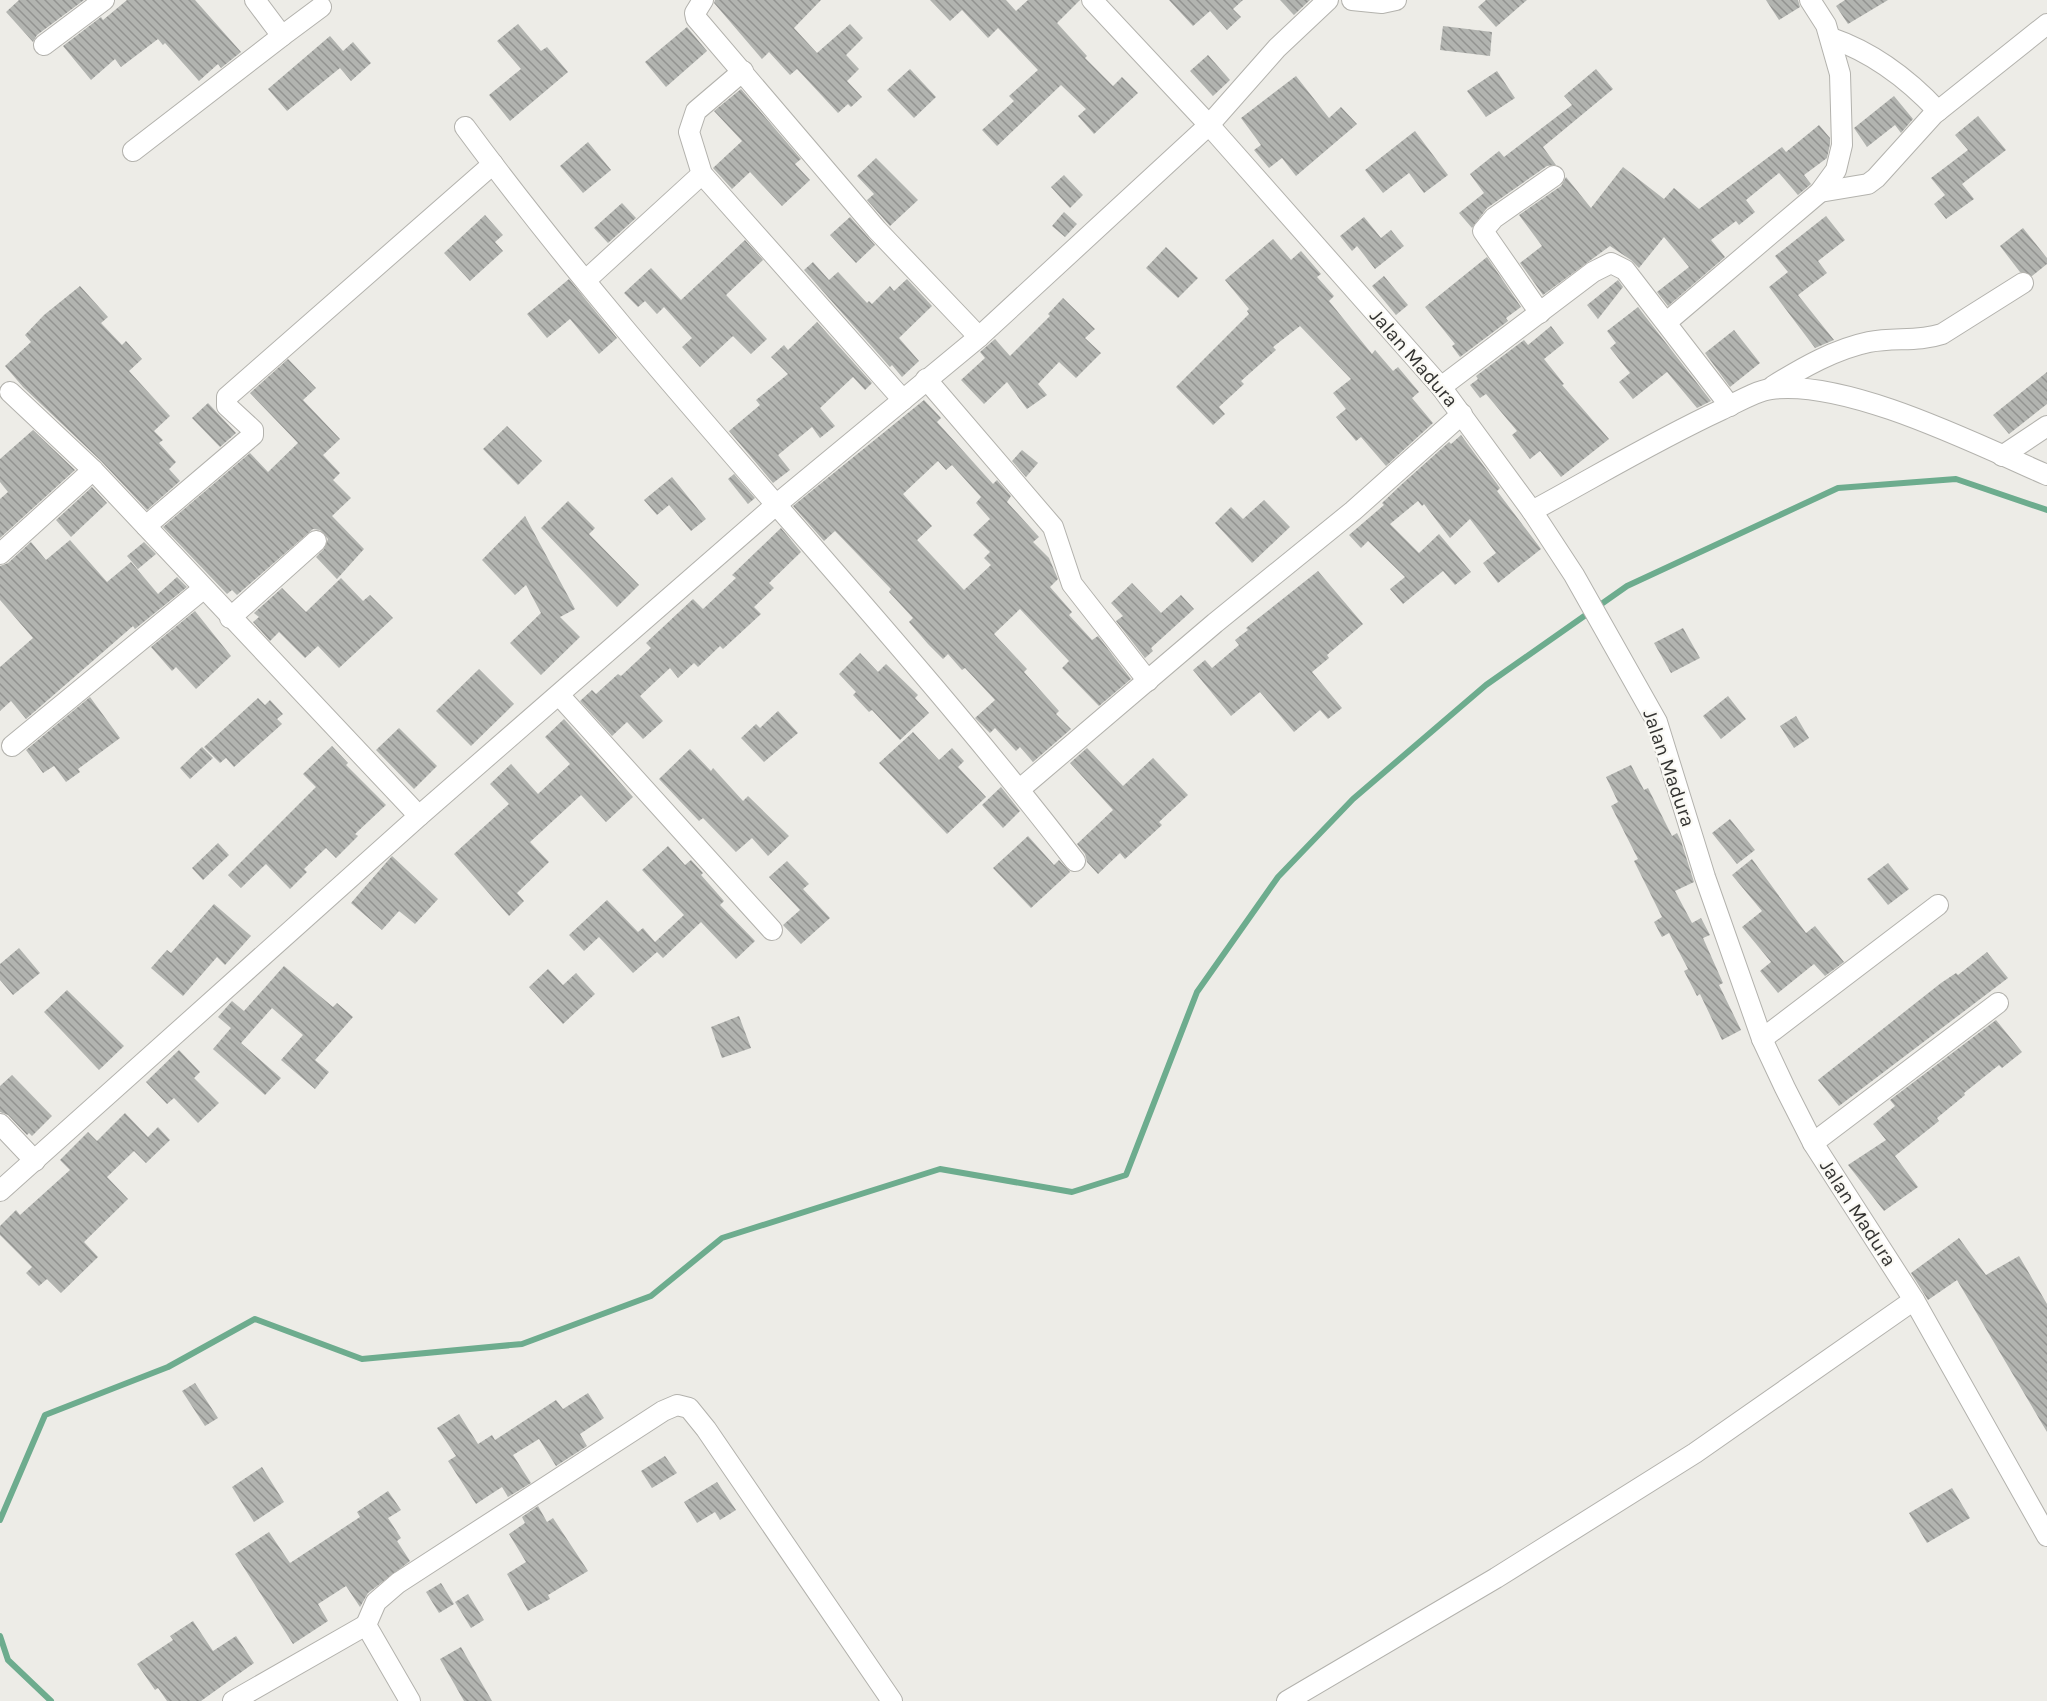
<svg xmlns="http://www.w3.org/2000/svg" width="2047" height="1701" viewBox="0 0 2047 1701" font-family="Karla,sans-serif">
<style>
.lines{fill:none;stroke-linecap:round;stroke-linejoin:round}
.stream{stroke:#6dac8e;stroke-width:6}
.building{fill:url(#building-back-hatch);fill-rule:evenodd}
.minor-casing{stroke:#b3b2ad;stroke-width:22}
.minor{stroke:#fff;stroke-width:20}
.labels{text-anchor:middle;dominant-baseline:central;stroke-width:4.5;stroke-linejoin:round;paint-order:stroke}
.street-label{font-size:20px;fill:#343432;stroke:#faf9f4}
</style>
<defs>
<pattern id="building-back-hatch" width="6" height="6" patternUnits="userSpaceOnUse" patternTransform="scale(1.5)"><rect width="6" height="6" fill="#b2b4b0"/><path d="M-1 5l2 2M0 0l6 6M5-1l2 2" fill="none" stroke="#929390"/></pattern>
</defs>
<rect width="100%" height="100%" fill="#edece7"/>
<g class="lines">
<g class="stream">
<path d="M0,1520L45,1415L168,1367L255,1319L362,1359L522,1344L651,1296L722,1238L940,1169L1072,1192L1126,1175L1197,992L1278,877L1353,799L1486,685L1627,586L1838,488L1956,479L2047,510"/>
<path d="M0,1636L8,1660L51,1701"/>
</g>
</g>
<g class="building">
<path d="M19,0H84L37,35L33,42L6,12Z"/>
<path d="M127,0H195L241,52L221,68L218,64L199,81L165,43L163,45L158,39L121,67L115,59L91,80L63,46L101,17L103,20Z"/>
<path d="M715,0H821L794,28L817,53L850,24L863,38L846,55L859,69L847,81L862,97L851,107L848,104L838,113L797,69L790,75L769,52L762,59L714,3Z"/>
<path d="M930,0H1006L1016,11L1028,0H1080L1057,23L1087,56L1085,58L1113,86L1122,77L1138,93L1094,134L1078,116L1086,109L1061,85L997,146L982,130L1014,101L1009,96L1038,70L998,28L988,38L962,10L950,21Z"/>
<path d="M1169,0H1243L1233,9L1241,17L1227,30L1210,11L1193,26Z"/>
<path d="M1280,0H1310L1294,15Z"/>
<path d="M1486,0H1527L1496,27L1478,7Z"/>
<path d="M1766,0H1798L1800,7L1779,20Z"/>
<path d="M1845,0H1888L1848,24L1836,6Z"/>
<path d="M518,24L541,51L547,47L568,72L510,121L489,95L521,69L497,41Z"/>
<path d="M1443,26L1492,32L1490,56L1440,50Z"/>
<path d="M687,27L707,51L666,87L645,62Z"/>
<path d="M330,36L343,51L353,42L371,63L351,81L340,68L287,111L268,89Z"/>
<path d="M1208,55L1230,80L1213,96L1190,71Z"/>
<path d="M910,69L936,97L914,118L887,90Z"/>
<path d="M1596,69L1613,89L1543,147L1556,165L1547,166L1487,208L1472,228L1459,213L1484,193L1470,174L1499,151L1504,157L1572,105L1564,96Z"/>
<path d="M1497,71L1515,98L1486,117L1467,91Z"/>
<path d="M1296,76L1329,118L1341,107L1357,124L1296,176L1282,158L1269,168L1254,150L1261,145L1241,118Z"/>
<path d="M741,89L801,159L795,164L810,180L782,206L750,172L732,189L713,168L742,141L714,111Z"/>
<path d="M1894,96L1913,119L1901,133L1895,125L1867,147L1854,128Z"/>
<path d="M1978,116L2006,150L1962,184L1974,199L1946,219L1934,204L1945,195L1931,178L1968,150L1955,135Z"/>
<path d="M1819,125L1830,138V144L1827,158L1804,175L1811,184L1798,195L1779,173L1746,200L1755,212L1739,225L1736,221L1711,240L1725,257L1668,306L1657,292L1689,267L1664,237L1639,268L1631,260L1610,246L1543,295L1520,263L1542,246L1519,215L1561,186L1566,177L1591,208L1623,167L1664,199L1674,188L1699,209L1782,147L1786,152Z"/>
<path d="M1415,131L1448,175L1424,193L1409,173L1383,193L1365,170Z"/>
<path d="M588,142L611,170L583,193L560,166Z"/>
<path d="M876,158L918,200L890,226L867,200L874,194L857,176Z"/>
<path d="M1064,175L1083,195L1070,208L1051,187Z"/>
<path d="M622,203L636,218L608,243L594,228Z"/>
<path d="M1064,212L1077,224L1065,237L1052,226Z"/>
<path d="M485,215L503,235L495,242L503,251L470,281L444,253Z"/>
<path d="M1826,216L1845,240L1818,261L1827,273L1798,295L1834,340L1815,348L1769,287L1788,272L1775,256Z"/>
<path d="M850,217L875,245L856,263L830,235Z"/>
<path d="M1364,217L1381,238L1391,230L1404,246L1375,269L1357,246L1352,251L1340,236Z"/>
<path d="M2023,228L2047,258V264L2032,276L2020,272L2000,246Z"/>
<path d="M1273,239L1291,260L1301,251L1321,274L1317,277L1334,296L1329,301L1372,354L1375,350L1393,371L1398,367L1419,392L1412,398L1433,423L1386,466L1361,437L1356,441L1336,417L1346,409L1333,393L1351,379L1300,326L1273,347L1276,350L1241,381L1244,384L1219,407L1225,414L1213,425L1176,387L1249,314L1247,311L1249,309L1225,280Z"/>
<path d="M745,240L763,260L726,295L767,339L751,354L733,336L700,367L682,347L692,338L664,307L657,314L645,301L638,307L624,293L651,268L681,300Z"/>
<path d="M1166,247L1198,278L1178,298L1146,268Z"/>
<path d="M1487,257L1521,307L1506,318L1508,321L1460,357L1452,346L1455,344L1425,307Z"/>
<path d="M813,262L829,280L838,272L867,303L869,301L872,304L890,286L894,291L907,279L932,306L899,338L919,361L902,377L892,365L890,367L804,270Z"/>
<path d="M1384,276L1408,305L1396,315L1372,286Z"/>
<path d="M569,279L617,338L599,354L570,319L547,338L527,314Z"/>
<path d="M1618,280L1623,287L1598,319L1587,305Z"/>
<path d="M80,286L108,317L101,323L122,345L126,341L142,359L129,371L170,416L154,431L163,440L159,443L176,462L169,469L180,481L147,510L101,461L23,387L5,366L31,342L25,335L44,315Z"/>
<path d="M1063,298L1095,329L1085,338L1101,353L1076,378L1059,362L1038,384L1047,395L1027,409L1007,382L984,404L961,380L985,358L980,352L995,339L1010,356L1050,316L1048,314Z"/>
<path d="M1638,307L1711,401L1697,408L1667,372L1633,399L1619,382L1630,373L1610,348L1616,343L1607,331Z"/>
<path d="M817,322L872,383L865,390L853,377L820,408L835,426L820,438L812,427L778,455L790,470L773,483L729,431L760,405L756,400L788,374L771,357L784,345L788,350Z"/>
<path d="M1551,326L1564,343L1544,359L1564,384L1562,385L1609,439L1561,477L1540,451L1530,459L1512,435L1517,431L1486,394L1480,398L1470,385L1478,379L1476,376L1524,340L1528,345Z"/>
<path d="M1734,330L1760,363L1730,387L1705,353Z"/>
<path d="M288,359L316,388L303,400L340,439L323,455L340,473L333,480L351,498L332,516L364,549L337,579L316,557L324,549L328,539L320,530L313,529L237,595L232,590L227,594L163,527L250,453L268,472L298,443L250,393Z"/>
<path d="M2047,372V404L2009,434L1993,415Z"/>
<path d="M924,400L941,418L937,422L993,484L997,480L1011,496L1007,502L1039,537L1033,542L1049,558L1058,579L1050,587L1072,612L1069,615L1092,640L1098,636L1131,679L1099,706L1062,668L1069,661L1020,609L994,634L1027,669L1024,672L1059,711L1056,714L1071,729L1033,762L1020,747L1016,751L995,728L990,733L975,718L995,700L965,668L962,670L948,654L943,659L928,644L909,622L913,618L889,592L891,589L835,531L824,541L793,506ZM938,461L946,470L952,465L981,497L976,503L990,519L973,535L990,552L984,558L991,565L964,590L917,540L932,526L903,494Z"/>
<path d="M208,403L236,433L220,447L192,418Z"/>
<path d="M507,426L542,461L518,485L483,449Z"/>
<path d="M33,430L75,470L0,538V499L8,492L0,482V459Z"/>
<path d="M1461,435L1500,488L1497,491L1541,549L1498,583L1483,563L1496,553L1470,519L1450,538L1424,504L1422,506L1418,501L1390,524L1419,553L1439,534L1471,572L1455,585L1443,571L1403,604L1390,589L1405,577L1368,541L1361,548L1349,535L1384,505L1382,503L1402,484L1449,442L1451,444Z"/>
<path d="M1022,450L1038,463L1026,477L1012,461Z"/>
<path d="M734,474L755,498L748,504L728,479Z"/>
<path d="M672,477L706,519L691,531L669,505L657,515L644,500Z"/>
<path d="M92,487L107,503L71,537L56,520Z"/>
<path d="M1264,500L1290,527L1252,563L1215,523L1231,507L1243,519Z"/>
<path d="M568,501L595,528L589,534L639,585L617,607L541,528Z"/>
<path d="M525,516L575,609L560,617L580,637L541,675L510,643L541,613L526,585L515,595L482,560Z"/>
<path d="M781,528L801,552L769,583L774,588L754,607L761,614L723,649L720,646L698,667L694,663L678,678L670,668L640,696L663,721L643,739L627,722L612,736L580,701L592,690L596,694L618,674L621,676L651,648L646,643L693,599L703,609L736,578L732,575Z"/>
<path d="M70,540L107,582L131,562L158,594L177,577L187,587L135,629L133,626L26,719L11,701L0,711V667L33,638L0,600V566L8,563L31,542L46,560Z"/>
<path d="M144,542L156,554L138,569L127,556Z"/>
<path d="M1318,571L1363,624L1327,655L1329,658L1312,672L1342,708L1328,719L1320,710L1294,732L1260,692L1231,716L1193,670L1205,660L1212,668L1239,645L1235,640L1248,630L1246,628Z"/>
<path d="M341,578L363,601L370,595L393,618L339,668L318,646L305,658L279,632L270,641L253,622L259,617L254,613L282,588L306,612Z"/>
<path d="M1132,583L1161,613L1181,595L1194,609L1151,648L1153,651L1145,658L1116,621L1123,616L1111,603Z"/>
<path d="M195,611L231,656L196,689L176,667L172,671L151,647Z"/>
<path d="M1683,628L1700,658L1671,673L1654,643Z"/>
<path d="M860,653L878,672L886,664L918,695L915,698L929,713L900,740L872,710L869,712L853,695L856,692L839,674Z"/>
<path d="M479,669L514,704L471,746L436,711Z"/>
<path d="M1728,696L1746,719L1721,739L1703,716Z"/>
<path d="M90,697L120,738L78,769L80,772L66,782L54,766L43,773L26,750Z"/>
<path d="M258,698L265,705L270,700L283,714L277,719L282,724L234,767L226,758L220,763L204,747Z"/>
<path d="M778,711L798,733L764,762L741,738L756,724L760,728Z"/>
<path d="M1796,716L1809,738L1794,748L1780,726Z"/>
<path d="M564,719L633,797L606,822L581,795L530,842L549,862L517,893L524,901L509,916L454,854L509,804L490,784L511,764L538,794L570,764L545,737Z"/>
<path d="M399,728L437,766L414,789L376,750Z"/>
<path d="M913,732L939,760L952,748L964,761L958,767L986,797L947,834L879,763Z"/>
<path d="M332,746L348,763L346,765L386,805L355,834L358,836L336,858L326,848L304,869L307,872L290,889L266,864L241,888L228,875L316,787L303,774Z"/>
<path d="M202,747L213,758L190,779L180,768Z"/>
<path d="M1087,748L1123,786L1153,758L1188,795L1159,822L1162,825L1125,859L1120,853L1098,874L1087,862L1085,854L1077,844L1113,810L1070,763Z"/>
<path d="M690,749L711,771L713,768L743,801L748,796L789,836L768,856L752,838L736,852L703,818L699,821L659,779Z"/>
<path d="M1631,765L1644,790L1648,788L1672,836L1677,833L1681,841L1694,882L1675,891L1692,923L1701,918L1710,935L1703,938L1723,983L1719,985L1741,1030L1722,1040L1700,994L1697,996L1684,971L1688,969L1669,933L1662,937L1654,922L1662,917L1634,861L1638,859L1611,806L1618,802L1606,777Z"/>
<path d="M1001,787L1020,811L1003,828L982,805Z"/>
<path d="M1730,819L1755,850L1737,864L1712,833Z"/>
<path d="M1028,836L1054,865L1059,860L1070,872L1031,908L993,868Z"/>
<path d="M218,843L229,855L203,880L192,868Z"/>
<path d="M668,846L685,865L691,860L703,873L701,875L724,901L720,905L755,941L736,959L701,922L663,958L657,952L633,973L599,937L584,951L569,935L607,900L638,932L643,928L655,942L684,915L642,870Z"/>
<path d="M392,856L438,899L415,924L399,911L382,930L351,903Z"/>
<path d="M1752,859L1806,933L1815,926L1844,962L1825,976L1814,964L1778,993L1760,971L1771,962L1742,927L1762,911L1732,875Z"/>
<path d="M787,861L809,884L803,889L830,918L801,944L783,925L800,910L769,877Z"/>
<path d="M1888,863L1909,889L1888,905L1867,879Z"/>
<path d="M214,904L251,936L225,965L217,957L183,996L151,968L167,950L171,953Z"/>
<path d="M19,948L40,973L13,995L0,980V964Z"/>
<path d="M1987,952L2008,978L1839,1106L1818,1080L1941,983L1956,973L1958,975Z"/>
<path d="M284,966L333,1007L337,1003L353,1017L315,1060L329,1072L315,1089L281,1060L303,1035L272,1008L241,1043L281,1078L265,1095L213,1049L231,1028L218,1017L232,1001L244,1011Z"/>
<path d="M548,969L563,985L576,973L595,994L563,1024L529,987Z"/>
<path d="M67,990L124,1046L99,1070L44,1012Z"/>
<path d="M739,1016L751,1048L722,1058L711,1027Z"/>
<path d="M1996,1020L2022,1052L2002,1068L1999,1065L1964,1093L1965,1095L1937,1118L1939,1121L1895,1156L1918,1187L1884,1211L1848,1165L1886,1140L1873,1124L1895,1106L1890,1100Z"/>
<path d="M179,1050L200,1072L194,1078L219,1103L198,1123L174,1098L167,1104L146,1082Z"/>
<path d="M12,1075L52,1116L32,1136L29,1133L27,1135L8,1115L0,1112V1086Z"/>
<path d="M125,1113L148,1137L158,1127L170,1140L146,1163L134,1151L107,1177L128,1199L84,1242L98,1257L61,1293L47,1279L39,1286L26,1273L32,1267L0,1235V1226L16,1210L20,1215L70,1170L60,1160L88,1132L97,1141Z"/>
<path d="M1959,1238L1986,1275L2019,1256L2047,1304V1432L1957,1280L1928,1300L1911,1273Z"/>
<path d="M195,1383L218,1418L205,1426L182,1391Z"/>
<path d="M588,1393L604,1418L580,1434L587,1446L556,1466L539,1439L513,1455L531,1483L508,1497L502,1487L476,1504L448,1461L456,1456L437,1428L459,1414L478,1444L492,1435L495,1440L556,1400L563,1409Z"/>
<path d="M665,1456L677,1473L652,1488L641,1471Z"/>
<path d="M262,1467L284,1502L254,1522L232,1487Z"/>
<path d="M717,1482L736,1510L720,1520L715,1512L697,1523L684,1502Z"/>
<path d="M1952,1488L1970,1518L1927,1543L1909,1513Z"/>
<path d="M388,1491L401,1510L388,1518L401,1538L397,1541L410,1561L368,1593L360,1607L346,1586L318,1604L328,1621L293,1644L235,1554L269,1532L290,1563L360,1517L357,1512Z"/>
<path d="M538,1506L547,1522L553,1518L588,1571L548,1595L550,1599L528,1611L507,1574L526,1562L509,1534L525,1523L522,1517Z"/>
<path d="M441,1583L454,1604L439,1613L426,1592Z"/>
<path d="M468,1594L484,1620L471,1628L455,1602Z"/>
<path d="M193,1621L213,1651L236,1636L254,1663L201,1701H167L158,1688L155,1690L137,1664L173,1640L170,1636Z"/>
<path d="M461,1647L492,1701H464L440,1659Z"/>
</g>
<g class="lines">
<defs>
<g id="minor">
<path d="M255,0L282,36L321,7"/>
<path d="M703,0L695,13L696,18L877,230L979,337"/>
<path d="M1092,0L1209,125L1441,387L1532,511L1574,575L1657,722L1705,877L1762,1039L1785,1088L1813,1143L1914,1300L2047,1536"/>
<path d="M1352,0L1382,3L1396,0"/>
<path d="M1831,38C1872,52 1908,79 1938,111"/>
<path d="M44,45L104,0"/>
<path d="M743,71L696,111L689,132L702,174L903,400"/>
<path d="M465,127C654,383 881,609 1075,861"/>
<path d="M133,151L282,36"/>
<path d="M1820,192L1868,184L1876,178L1933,115L2047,24"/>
<path d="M586,280L702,174"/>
<path d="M1540,313L1483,231L1494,218L1554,176"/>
<path d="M1668,321L1820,192L1836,170L1842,145L1840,74L1826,25L1810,0"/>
<path d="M926,379L1053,527L1072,584L1148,681"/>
<path d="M1773,386C1802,368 1835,349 1869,342C1894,337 1918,342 1942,334L2023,283"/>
<path d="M1441,387L1593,272L1611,263L1625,270L1730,406"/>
<path d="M10,392L93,470L419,816"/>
<path d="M2002,456L2047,426"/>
<path d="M1532,511C1595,477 1656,440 1721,410C1736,403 1755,391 1771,389C1847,379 1976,444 2047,475"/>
<path d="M146,526L253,435V430L227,406V397L493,164"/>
<path d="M0,554L93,470"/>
<path d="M230,618L316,541"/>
<path d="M559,695L772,930"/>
<path d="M12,746L203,589"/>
<path d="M1020,789L1215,623L1353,511L1462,414"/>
<path d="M1762,1039L1938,905"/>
<path d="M0,1124L35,1161"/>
<path d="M1813,1143L1998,1003"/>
<path d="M0,1191L419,816L777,504L979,337L1209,125L1277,48L1328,0"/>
<path d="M233,1701L366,1625"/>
<path d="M410,1701L366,1625L376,1602L398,1583L663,1411L677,1405L689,1408L706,1429L892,1701"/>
<path d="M1287,1701L1496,1578L1695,1453L1914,1300"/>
</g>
</defs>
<use href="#minor" class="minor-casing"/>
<use href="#minor" class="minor"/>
</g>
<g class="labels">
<g class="street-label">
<text transform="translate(1414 358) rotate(49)">Jalan Madura</text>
<text transform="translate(1669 768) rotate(71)">Jalan Madura</text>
<text transform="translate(1858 1213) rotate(57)">Jalan Madura</text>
</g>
</g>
</svg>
